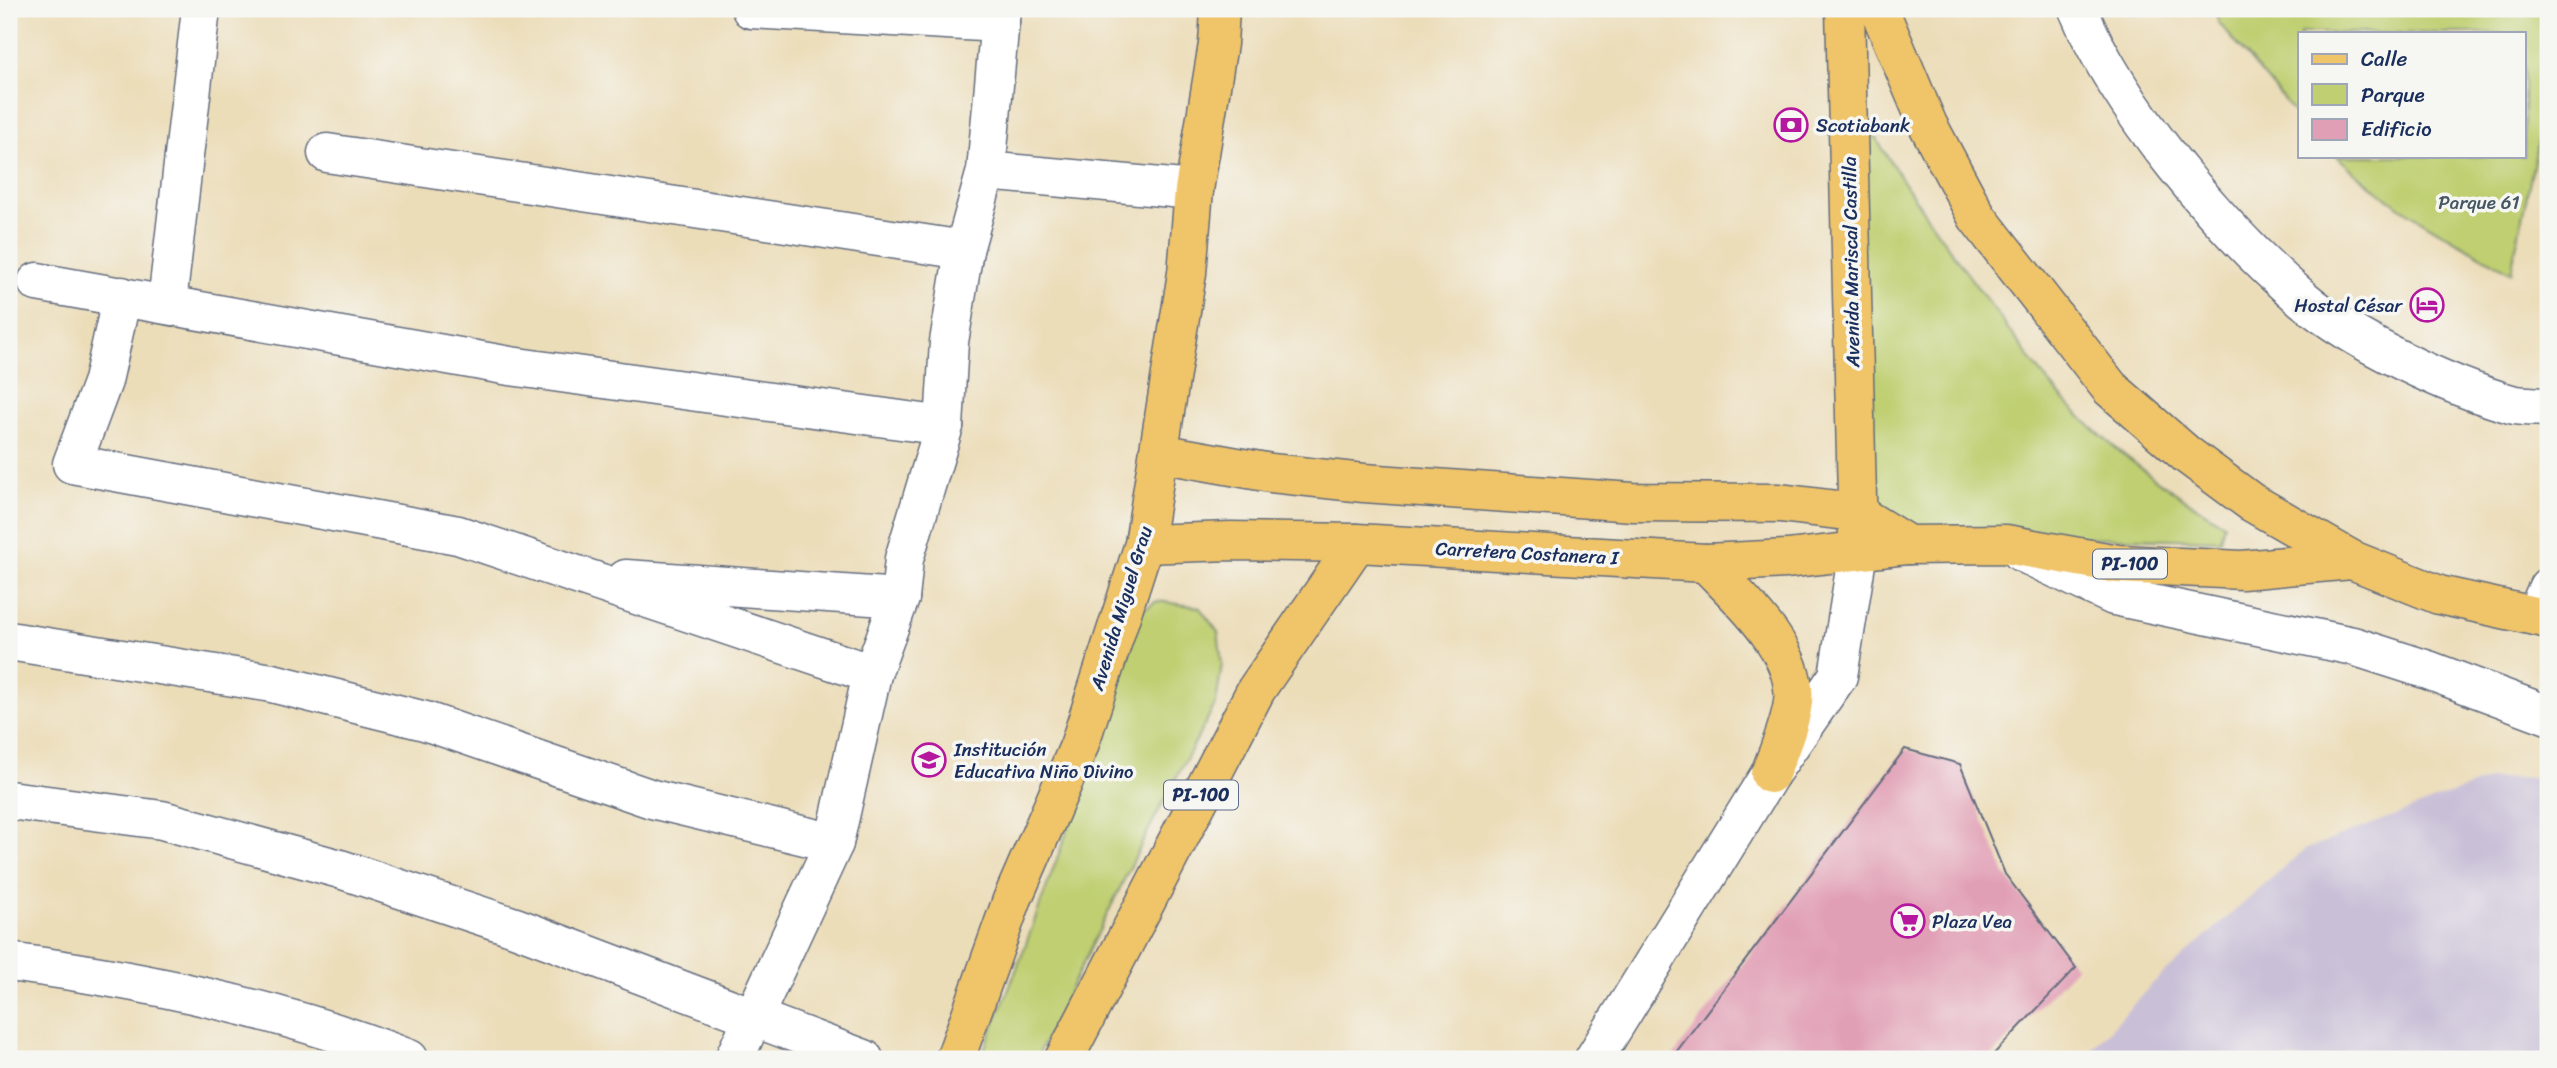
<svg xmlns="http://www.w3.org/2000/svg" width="2557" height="1068" viewBox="0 0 2557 1068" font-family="Sriracha,sans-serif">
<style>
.industrial{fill:#c9bfd7}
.green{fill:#bfcf71;stroke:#6d7f68;stroke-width:2}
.building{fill:#e19fb5}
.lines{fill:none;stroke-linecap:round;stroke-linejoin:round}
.minor-casing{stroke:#646c7e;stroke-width:41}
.major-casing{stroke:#646c7e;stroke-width:41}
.minor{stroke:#fff;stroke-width:38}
.major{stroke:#f0c469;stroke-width:38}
.labels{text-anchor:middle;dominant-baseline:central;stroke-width:7;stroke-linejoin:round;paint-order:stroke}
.shield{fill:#f6f6f2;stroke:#5d6b8a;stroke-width:2}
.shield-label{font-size:18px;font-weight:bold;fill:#1b2f5e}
.poi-label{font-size:19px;fill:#1b2f5e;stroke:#f6f6f2;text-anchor:start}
.park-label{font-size:19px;fill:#445763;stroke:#f6f6f2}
.street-label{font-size:19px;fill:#1b2f5e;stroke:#f6f6f2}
</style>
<rect width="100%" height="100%" fill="#f6f6f2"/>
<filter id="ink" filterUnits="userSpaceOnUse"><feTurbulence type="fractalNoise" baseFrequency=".0143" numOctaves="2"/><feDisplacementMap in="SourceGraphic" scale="14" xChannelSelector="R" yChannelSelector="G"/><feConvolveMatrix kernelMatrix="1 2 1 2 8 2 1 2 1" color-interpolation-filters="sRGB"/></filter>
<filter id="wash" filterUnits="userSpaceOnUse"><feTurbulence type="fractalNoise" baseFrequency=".00686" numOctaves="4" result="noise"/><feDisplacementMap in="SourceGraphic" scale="28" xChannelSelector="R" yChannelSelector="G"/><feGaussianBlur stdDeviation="1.57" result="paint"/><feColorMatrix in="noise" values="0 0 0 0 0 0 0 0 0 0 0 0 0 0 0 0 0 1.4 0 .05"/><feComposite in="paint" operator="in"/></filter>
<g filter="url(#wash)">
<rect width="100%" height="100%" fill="#ecddb9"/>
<path class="industrial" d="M2548,776V1059H2083L2153,983L2304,850L2490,779Z"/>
<g class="green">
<path d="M2214,9H2548V93L2511,272C2450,238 2387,205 2337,156H2524V33H2300V119L2219,23Z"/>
<path d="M1845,85C1888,163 1938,235 1992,307C2019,343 2046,384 2079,415C2121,457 2173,493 2224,524L2220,540L1907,534L1872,506Z"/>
<path d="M1157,601L1199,607L1218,632L1222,664L1216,703L1150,827L1036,1059H980L1016,971L1081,793L1112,641L1135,614Z"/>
</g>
<g id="blocks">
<path class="building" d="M1905,749L1960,764L2005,874L2076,968L1989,1059H1671Z"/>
</g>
</g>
<g filter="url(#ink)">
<use href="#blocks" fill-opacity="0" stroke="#646c7e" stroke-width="2"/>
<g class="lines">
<defs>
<g id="minor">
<path d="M751,9L1000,23"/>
<path d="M2078,9C2119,109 2221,230 2304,300C2354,342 2448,386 2511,404C2523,407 2536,406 2548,407"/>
<path d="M327,153L964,250"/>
<path d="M986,171L1194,190"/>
<path d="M37,282L510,366L944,426"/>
<path d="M122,296L103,381L72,464L458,535L872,674"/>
<path d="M167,303L201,9"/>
<path d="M2021,552L2114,596L2353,646L2428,670L2548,715"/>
<path d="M626,579L900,598"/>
<path d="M2535,616L2548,587"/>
<path d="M9,641L272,683L425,721L652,799L834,843"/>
<path d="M9,800L162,820L340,869L515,927L864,1059"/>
<path d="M9,962C144,980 282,1009 409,1059"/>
<path d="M734,1059L834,843L872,674L900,598L904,559L944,426L949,342L964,250L986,171L1001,9"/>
<path d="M1594,1059L1770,774L1838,676L1858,551"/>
</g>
<g id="major">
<path d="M1845,9L1858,538"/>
<path d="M1879,9L1928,125L1977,217L2110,388L2186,454L2251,502L2352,560"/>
<path d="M1159,453L1271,473L1364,483L1633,502L1780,503L1854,512L1908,545"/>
<path d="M1144,544L1231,541L1357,543L1706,563L1787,559L1908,545L2006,544L2118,564L2242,570L2352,560L2439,595L2548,619"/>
<path d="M1706,563C1738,597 1799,650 1793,702C1790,726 1778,752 1770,774"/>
<path d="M955,1059L1012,900L1079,746L1144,544L1187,273L1194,190L1218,44L1220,9"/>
<path d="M1064,1059L1256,690L1357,543"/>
</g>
</defs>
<use href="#minor" class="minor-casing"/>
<use href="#major" class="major-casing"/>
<use href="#minor" class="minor"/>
<use href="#major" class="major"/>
</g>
</g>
<defs>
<symbol id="bank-ring" viewBox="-11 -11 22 22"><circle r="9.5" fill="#f6f6f2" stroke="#b5179e" stroke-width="1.5"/><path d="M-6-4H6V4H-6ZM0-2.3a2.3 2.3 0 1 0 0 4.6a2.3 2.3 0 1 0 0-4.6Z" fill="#b5179e"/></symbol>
<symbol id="hotel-ring" viewBox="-11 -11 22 22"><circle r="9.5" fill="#f6f6f2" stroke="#b5179e" stroke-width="1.5"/><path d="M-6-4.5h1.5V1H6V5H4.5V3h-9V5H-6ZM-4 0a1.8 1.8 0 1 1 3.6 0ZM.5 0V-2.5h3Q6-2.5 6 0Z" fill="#b5179e"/></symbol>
<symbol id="school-ring" viewBox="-11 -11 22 22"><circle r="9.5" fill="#f6f6f2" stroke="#b5179e" stroke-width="1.5"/><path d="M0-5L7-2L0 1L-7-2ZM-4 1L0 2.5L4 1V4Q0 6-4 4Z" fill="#b5179e"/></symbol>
<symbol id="supermarket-ring" viewBox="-11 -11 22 22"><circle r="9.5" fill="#f6f6f2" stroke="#b5179e" stroke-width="1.5"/><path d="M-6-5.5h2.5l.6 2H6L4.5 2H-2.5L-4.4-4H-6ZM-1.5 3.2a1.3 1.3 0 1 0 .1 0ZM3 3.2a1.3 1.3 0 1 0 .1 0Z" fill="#b5179e"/></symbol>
</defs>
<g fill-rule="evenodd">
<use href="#bank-ring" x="1772" y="106" width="38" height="38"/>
<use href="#hotel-ring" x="2408" y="286" width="38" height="38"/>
<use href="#school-ring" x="910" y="741" width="38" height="38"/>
<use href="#supermarket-ring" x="1889" y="902" width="38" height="38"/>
</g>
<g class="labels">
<g class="shield">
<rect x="2093" y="549.5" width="74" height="29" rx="5"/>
<rect x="1164" y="780.5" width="74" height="29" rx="5"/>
</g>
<g class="shield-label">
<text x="2130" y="564">PI-100</text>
<text x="1201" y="795">PI-100</text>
</g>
<g class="poi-label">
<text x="1816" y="125">Scotiabank</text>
<text x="2402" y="305" text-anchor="end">Hostal César</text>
<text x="954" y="749">Institución<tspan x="954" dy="22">Educativa Niño Divino</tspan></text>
<text x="1932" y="921">Plaza Vea</text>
</g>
<g class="park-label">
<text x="2479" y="202">Parque 61</text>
</g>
<g class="street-label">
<text transform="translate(1851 262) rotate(-91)">Avenida Mariscal Castilla</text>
<text transform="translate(1527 553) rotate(3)">Carretera Costanera I</text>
<text transform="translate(1121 608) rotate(-73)">Avenida Miguel Grau</text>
</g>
</g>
<rect width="2557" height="1068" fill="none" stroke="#f6f6f2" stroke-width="35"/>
<rect x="2298" y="32" width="228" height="126" fill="#f6f6f2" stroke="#9ea6b7" stroke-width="2"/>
<rect x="2312" y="54" width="35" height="10" fill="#f0c469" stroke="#9ea6b7" stroke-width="2"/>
<text x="2361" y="66" font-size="21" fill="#1b2f5e">Calle</text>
<rect x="2312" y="84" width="35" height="21" fill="#bfcf71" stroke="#9ea6b7" stroke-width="2"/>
<text x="2361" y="102" font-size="21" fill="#1b2f5e">Parque</text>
<rect x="2312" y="119" width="35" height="21" fill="#e19fb5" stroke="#9ea6b7" stroke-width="2"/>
<text x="2361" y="136" font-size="21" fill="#1b2f5e">Edificio</text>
</svg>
